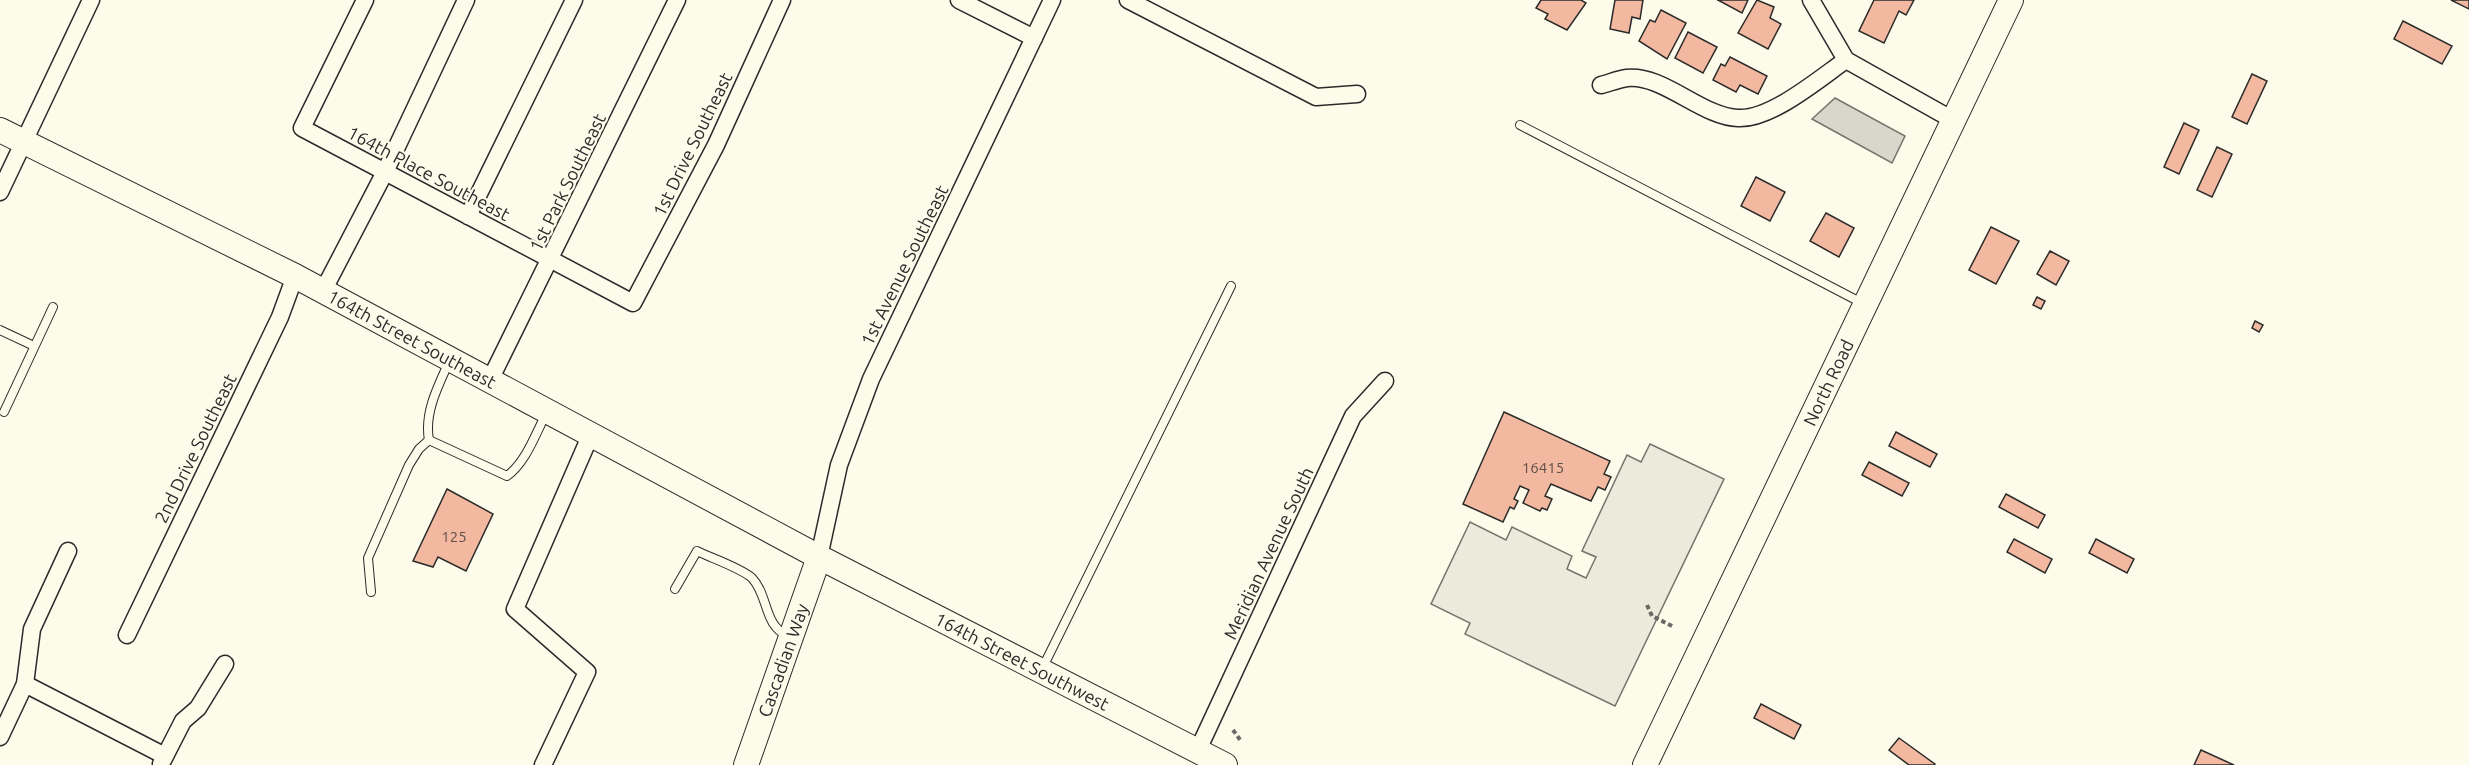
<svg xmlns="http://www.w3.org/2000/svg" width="2469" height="765" viewBox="0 0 2469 765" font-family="Ubuntu,sans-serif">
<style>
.parking{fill:#eceadb;stroke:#74746e;stroke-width:1.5}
.water{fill:#d8d7c9;stroke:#74746e;stroke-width:1.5}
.building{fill:#f2b8a0;stroke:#2b2b2b;stroke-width:1.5}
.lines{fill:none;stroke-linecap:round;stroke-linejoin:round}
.lane-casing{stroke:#2b2b2b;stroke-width:10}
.street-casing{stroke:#2b2b2b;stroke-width:19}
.secondary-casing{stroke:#2b2b2b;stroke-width:26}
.path{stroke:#6a6964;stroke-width:4;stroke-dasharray:4.5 3;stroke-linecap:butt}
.lane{stroke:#fdfbea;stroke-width:8}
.street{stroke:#fdfbea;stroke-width:16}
.secondary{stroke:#fdfbea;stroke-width:24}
.labels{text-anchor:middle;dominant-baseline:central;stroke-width:4.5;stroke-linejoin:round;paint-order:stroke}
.number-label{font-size:15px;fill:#5d4e48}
.street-label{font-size:18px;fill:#2b2b2b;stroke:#fdfbea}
</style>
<rect width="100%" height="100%" fill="#fdfbea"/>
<path class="parking" d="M1650,444L1724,479L1615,706L1465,634L1470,623L1431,604L1470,522L1506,540L1512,527L1572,556L1567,569L1586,578L1596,557L1582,551L1627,455L1641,462Z"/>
<path class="water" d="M1835,98L1905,136L1892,163L1812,119Z"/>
<g class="building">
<path d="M1541,0H1581L1586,3L1567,30L1545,19L1548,14L1536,8Z"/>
<path d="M1615,0H1643L1640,19L1632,17L1629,33L1610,29Z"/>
<path d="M1718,0H1717H1748L1742,13Z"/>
<path d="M1757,0L1774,7L1770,18L1781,24L1768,49L1738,33Z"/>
<path d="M1874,0H1914L1906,15L1899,11L1884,43L1859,31Z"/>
<path d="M2451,0H2469V9Z"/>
<path d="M1661,10L1686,23L1667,59L1639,41L1650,20L1655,22Z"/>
<path d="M2403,21L2452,46L2442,64L2394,39Z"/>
<path d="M1688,32L1717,47L1703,73L1675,58Z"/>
<path d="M1730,57L1767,76L1758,94L1740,85L1736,92L1713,80L1721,64L1725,66Z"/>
<path d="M2252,74L2267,81L2247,124L2232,117Z"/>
<path d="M2184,123L2199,130L2179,174L2164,167Z"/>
<path d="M2217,147L2232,154L2212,197L2197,190Z"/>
<path d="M1756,177L1785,192L1770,221L1741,206Z"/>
<path d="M1826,213L1854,228L1839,257L1810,241Z"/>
<path d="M1991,227L2019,241L1996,284L1969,270Z"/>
<path d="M2050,251L2069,261L2056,285L2037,274Z"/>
<path d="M2037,297L2045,301L2041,309L2033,305Z"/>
<path d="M2255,321L2263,325L2259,332L2252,328Z"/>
<path d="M1504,412L1610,461L1604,474L1611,477L1605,490L1598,487L1591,501L1551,484L1545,496L1552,499L1547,510L1542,508L1540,511L1523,503L1529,490L1520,486L1514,499L1518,501L1514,509L1510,507L1503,522L1463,504Z"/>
<path d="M1896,432L1937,454L1930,467L1889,446Z"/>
<path d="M1869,462L1909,483L1902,496L1862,475Z"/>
<path d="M447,489L493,514L466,571L438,557L433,567L413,561Z"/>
<path d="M2006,494L2045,515L2038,528L1999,507Z"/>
<path d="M2014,539L2052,559L2045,573L2007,552Z"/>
<path d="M2096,539L2134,559L2127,573L2089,553Z"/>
<path d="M1761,704L1801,725L1794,739L1754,718Z"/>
<path d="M1899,738L1935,764L1934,765H1909L1889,750Z"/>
<path d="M2201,750L2234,765H2194Z"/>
</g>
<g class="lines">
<defs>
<g id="lane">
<path d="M1520,125L1864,304"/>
<path d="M0,330L34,346"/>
<path d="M449,362C438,386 424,413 429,440L507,476C526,462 535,435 546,414"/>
<path d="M4,412L53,307"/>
<path d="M675,589L697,551C711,558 741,568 752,578C769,596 763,625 788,636"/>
<path d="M371,592L368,558L409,465L419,449L429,440"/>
<path d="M1042,669L1231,286"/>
</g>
<g id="street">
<path d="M365,0L302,128L633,303L716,145L782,0"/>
<path d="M959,0L1034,38"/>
<path d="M1128,0L1316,97L1357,94"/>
<path d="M1811,0L1846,60L1953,120"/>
<path d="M1601,85C1609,83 1619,79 1627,78C1663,74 1702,117 1738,118C1771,120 1820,78 1846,60"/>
<path d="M0,192L91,0"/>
<path d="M468,216L574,0"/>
<path d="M323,291L385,172L466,0"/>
<path d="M490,380L677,0"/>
<path d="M819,557L839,465L871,379L1052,0"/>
<path d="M127,635L280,317L295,276"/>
<path d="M25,684L165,756"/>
<path d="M0,737L25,684L32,629L68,551"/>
<path d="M1198,750L1353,416L1385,381"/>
<path d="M161,764L183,721L198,708L225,664"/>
<path d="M543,765L587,672L515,609L591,434"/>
</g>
<g id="secondary">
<path id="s1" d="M0,130L295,276L819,557L1225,765"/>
<path id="s2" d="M746,765L819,557"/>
<path id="s3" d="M1645,765L2011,0"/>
</g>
</defs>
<use href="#lane" class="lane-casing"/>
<use href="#street" class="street-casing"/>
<use href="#secondary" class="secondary-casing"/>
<g class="path">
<path d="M1647,605L1652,616L1674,627"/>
<path d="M1233,730L1241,741"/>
</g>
<use href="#lane" class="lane"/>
<use href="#street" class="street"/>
<use href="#secondary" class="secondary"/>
</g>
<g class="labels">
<g class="number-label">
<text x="1543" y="467">16415</text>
<text x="454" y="536">125</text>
</g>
<g class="street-label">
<text transform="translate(692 144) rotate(-64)">1st Drive Southeast</text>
<text transform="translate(429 173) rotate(28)">164th Place Southeast</text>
<text transform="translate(567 182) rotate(-64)">1st Park Southeast</text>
<text transform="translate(904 265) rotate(-64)">1st Avenue Southeast</text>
<text stroke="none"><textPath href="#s1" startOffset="462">164th Street Southeast</textPath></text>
<text stroke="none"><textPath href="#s3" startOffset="424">North Road</textPath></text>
<text transform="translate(195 448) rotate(-64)">2nd Drive Southeast</text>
<text transform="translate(1268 553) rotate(-65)">Meridian Avenue South</text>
<text stroke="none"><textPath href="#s1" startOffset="1152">164th Street Southwest</textPath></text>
<text stroke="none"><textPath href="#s2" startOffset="111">Cascadian Way</textPath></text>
</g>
</g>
</svg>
